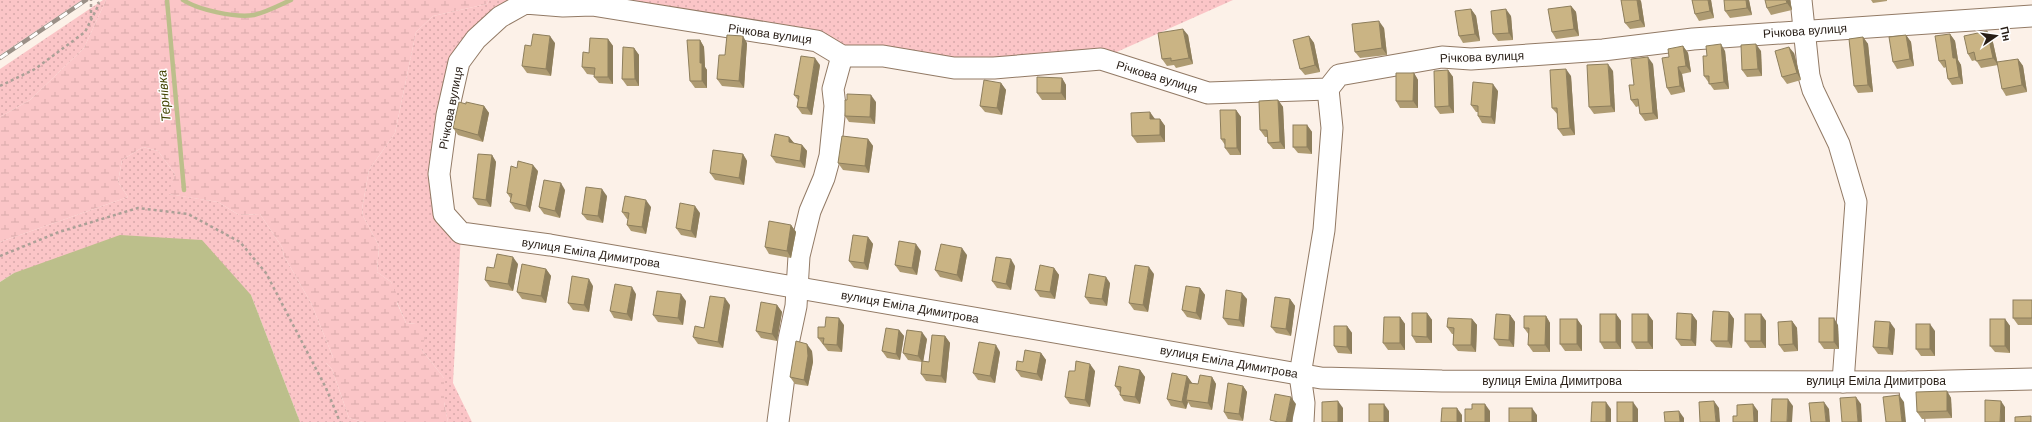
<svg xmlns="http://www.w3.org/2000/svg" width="2032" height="422" viewBox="0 0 2032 422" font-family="Helvetica,sans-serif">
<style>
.grass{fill:url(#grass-dots)}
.wetland{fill:url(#wetland-marsh)}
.water{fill:#bcbf8b}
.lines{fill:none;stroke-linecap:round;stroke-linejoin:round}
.stream{stroke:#bcbf8b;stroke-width:4.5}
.minor-casing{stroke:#927a65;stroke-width:23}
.path{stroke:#aba097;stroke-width:2.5;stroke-dasharray:3 3;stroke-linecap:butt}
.minor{stroke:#fff;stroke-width:21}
.rail-casing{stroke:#9a9087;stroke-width:4.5}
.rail{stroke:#fff;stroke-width:3;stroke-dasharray:9;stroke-linecap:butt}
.wall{fill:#ae9b72}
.shaded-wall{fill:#8d7e5c}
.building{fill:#cab484;stroke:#8d7e5c}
.labels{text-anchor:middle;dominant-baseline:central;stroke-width:3;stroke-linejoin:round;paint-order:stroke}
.street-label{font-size:12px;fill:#281e16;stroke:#fff}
.water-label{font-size:13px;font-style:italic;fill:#434403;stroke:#fff}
</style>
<defs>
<pattern id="grass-dots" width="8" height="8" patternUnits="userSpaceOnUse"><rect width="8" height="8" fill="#fbc5c7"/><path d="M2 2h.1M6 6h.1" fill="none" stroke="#d7a9aa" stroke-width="1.8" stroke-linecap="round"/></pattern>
<pattern id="wetland-marsh" width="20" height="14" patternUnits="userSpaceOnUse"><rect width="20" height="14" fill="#fbc5c7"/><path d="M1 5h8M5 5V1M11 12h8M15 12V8" fill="none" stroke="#d7a9aa"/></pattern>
</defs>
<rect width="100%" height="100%" fill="#fcf1e8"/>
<g class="grass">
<path d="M0,0H82L0,55Z"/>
<path d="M103,0H106L84,48L30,100L0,117V69Z"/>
<path d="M489,0H522L473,37L435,174L461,233L453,383L472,422H448L444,402V378L421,349L416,324L406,323L397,302L391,282L377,272L379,246L363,216L362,209L369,170L395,133L416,32L433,16L487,4Z"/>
<path d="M581,0H1233L1101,59L952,64Z"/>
<path d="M143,147L158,151L175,174L169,194L218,202L239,215L260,214L282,247L284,256L311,303L333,357L326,363L332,369L349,418L363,422H300L251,295L14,273L0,282V242L128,197L118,182L122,160Z"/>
</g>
<path class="wetland" d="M106,0H489L487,4L433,16L416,32L395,133L369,170L362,209L363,216L379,246L377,272L391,282L398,297L397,303L406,323L416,324L427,333L421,349L444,378V402L448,422H363L349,418L332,369L325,362L333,357L311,303L284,256L282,247L260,214L239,215L218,202L168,194L175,174L158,151L143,147L122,160L118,182L128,197L0,242V117L30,100L84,48Z"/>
<path class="water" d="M120,235L202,240L251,295L300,422H0V282L14,273Z"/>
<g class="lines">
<g class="stream">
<path d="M167,0L184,190"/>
<path d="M183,0C198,10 236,18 254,15C267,12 280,5 291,0"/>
</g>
<defs>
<g id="minor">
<path d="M1801,0L1809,76L1813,90L1839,144L1856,202L1843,382"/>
<path d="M2032,16L1693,39L1603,50L1471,59L1442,57L1339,75L1328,89L1208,93L1101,59L994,68H954L883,56H842L817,41L592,5L563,6L525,3L500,17L476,39L459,62L447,115L439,174L444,214L461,233L550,245L1321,378L1442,381L1909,382L2032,379"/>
<path d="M1909,382L1914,422"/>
<path d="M778,422L789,339L796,306L799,256L810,211L824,178L830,156L835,106L833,89L842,56"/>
<path d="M1303,422L1304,403L1300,375L1324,230L1332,128L1328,89"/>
</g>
</defs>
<use href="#minor" class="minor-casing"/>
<g class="path">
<path d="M91,19V0"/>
<path d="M0,86L35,69L85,32L99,4L97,0"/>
<path d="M0,256L59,232L138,208L188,214L240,242L266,273L326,388L340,422"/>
</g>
<use href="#minor" class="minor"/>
<defs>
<path id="rail" d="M0,58L86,0"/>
</defs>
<use href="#rail" class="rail-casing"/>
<use href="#rail" class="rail"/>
</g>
<g class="wall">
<path d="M1621,0H1640L1641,1L1645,27L1630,29L1625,23Z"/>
<path d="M1692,0H1711L1714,18L1699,21L1695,14Z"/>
<path d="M1749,0L1752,15L1730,18L1725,11Z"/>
<path d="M1790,0L1792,10L1771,15L1767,8Z"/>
<path d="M1871,0H1887V1L1873,3Z"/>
<path d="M1571,6L1576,12L1579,36L1556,39L1552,32Z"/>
<path d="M1471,9L1476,16L1480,41L1463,43L1459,36Z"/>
<path d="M1511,16L1513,40L1498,41L1493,34Z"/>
<path d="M1384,28L1387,55L1360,58L1355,52Z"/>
<path d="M1950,34L1955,41L1958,60L1961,65L1963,84L1952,85L1948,79L1946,67L1944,68L1939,61Z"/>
<path d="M1188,35L1193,64L1176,68L1174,65L1167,66L1162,59Z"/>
<path d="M1906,35L1911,42L1914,66L1897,69L1893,62Z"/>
<path d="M1309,36L1314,43L1320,72L1305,75L1300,69Z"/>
<path d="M1863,37L1868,44L1873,92L1858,93L1854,86Z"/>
<path d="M1992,38L1998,65L1981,68L1976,60L1972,61L1968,54Z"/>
<path d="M608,39L613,46V84L599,83L594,77V75L587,74L582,67L589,53Z"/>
<path d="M700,40L704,47L705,67L707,70V88H695L690,81Z"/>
<path d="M555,43L551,76L527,73L522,66L531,46Z"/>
<path d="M747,43L744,88L722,86L717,79L725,55Z"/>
<path d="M1683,46L1688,53L1691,72L1682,74L1685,92L1671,95L1667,88L1669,57Z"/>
<path d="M634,48L639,55V86H627L622,79Z"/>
<path d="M1725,51L1729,89L1714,90L1704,76L1707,56Z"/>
<path d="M1761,51L1762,76L1747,77L1742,70Z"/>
<path d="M1794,53L1801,80L1787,84L1782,77Z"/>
<path d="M2018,59L2023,66L2027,92L2006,96L2002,89Z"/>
<path d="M1653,64L1658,119L1645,121L1640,114L1639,106L1636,107L1631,100L1634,85Z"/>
<path d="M820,65L812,115L802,114L797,107L798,100L794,95Z"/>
<path d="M1448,70L1453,77L1454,113L1440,114L1435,107Z"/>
<path d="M1613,71L1615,112L1594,114L1589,107Z"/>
<path d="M1414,73L1418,80V108H1400L1396,101Z"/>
<path d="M1571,76L1575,135L1563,136L1558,129V115L1552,108Z"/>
<path d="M1062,78L1066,85V100H1042L1037,93Z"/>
<path d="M1001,83L1006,90L1002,115L985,112L980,106Z"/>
<path d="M1498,91L1495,124L1482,123L1478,116V112H1476L1471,105Z"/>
<path d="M1278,100L1283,107L1285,149H1273L1268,143V137H1265L1260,130Z"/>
<path d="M876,102L875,124L849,122L845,116Z"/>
<path d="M466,104L484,106L489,113L483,142L458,135L453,128Z"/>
<path d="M1236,110L1241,117V155H1230L1225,148V145L1221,139Z"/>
<path d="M1155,119H1160L1165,126V142L1137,143L1132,136Z"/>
<path d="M1307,125L1312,132V154L1298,153L1293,147Z"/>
<path d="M789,137L794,143L802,145L807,151L805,168L776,163L771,156Z"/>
<path d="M868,139L873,146L869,173L843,170L838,163Z"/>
<path d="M743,154L747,161L744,185L715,180L710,173Z"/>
<path d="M492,155L496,162L491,207L478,205L473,198Z"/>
<path d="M538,171L530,212L515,209L510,202L511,199L507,193Z"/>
<path d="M565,190L560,218L544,214L539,207Z"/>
<path d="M607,196L603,223L587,220L582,214Z"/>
<path d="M651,207L646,234L631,231L627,225L628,219H627L622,212Z"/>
<path d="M700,213L696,238L681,235L676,228Z"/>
<path d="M791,225L796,232L791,258L769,254L765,247Z"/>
<path d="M868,237L873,244L868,270L854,268L849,261Z"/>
<path d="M921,251L917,275L900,272L895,265Z"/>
<path d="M967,255L962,282L940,277L935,270Z"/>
<path d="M518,264L513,291L490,287L485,280L494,268Z"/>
<path d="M1015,266L1011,290L997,288L992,281Z"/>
<path d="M1054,268L1059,275L1055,299L1040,297L1035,290Z"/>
<path d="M546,269L551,276L546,303L522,299L517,292Z"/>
<path d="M1154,274L1148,312L1134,310L1129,303Z"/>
<path d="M1110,283L1107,306L1090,304L1085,297Z"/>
<path d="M593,286L589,312L573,310L568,303Z"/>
<path d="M1200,288L1205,295L1201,320L1187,317L1182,310Z"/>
<path d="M636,294L632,321L614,318L610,311Z"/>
<path d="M1247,299L1244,327L1228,325L1223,318Z"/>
<path d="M1290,299L1295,306L1291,336L1276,333L1271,327Z"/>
<path d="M2032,300V325H2018L2013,318Z"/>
<path d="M686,301L683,325L658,322L653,315Z"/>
<path d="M730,305L723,348L698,344L693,337Z"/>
<path d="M777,305L782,312L777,341L761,338L756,331Z"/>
<path d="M1729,312L1734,319L1732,348L1716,347L1711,341Z"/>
<path d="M1427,313L1432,320V343H1416L1412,336Z"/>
<path d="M1616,314L1621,321V349H1604L1600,342Z"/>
<path d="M1648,314L1653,321V349H1636L1632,342Z"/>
<path d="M1692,314L1697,321L1696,346H1681L1676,339Z"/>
<path d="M1761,314L1766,321V348H1750L1745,341Z"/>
<path d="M1510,315L1515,322L1514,347L1499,346L1494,339Z"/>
<path d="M1546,316L1550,323V352H1533L1528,345L1529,335L1524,328Z"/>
<path d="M1400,317L1405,324V350H1388L1383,343Z"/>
<path d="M1472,319L1477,325L1476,352L1458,351L1453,345V334H1452L1447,327Z"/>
<path d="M1577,319L1582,326V351H1565L1560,344Z"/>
<path d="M2005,319L2010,326V353L1995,352L1990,346Z"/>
<path d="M1792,321L1797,328L1798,351L1784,352L1779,345Z"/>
<path d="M844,325L842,352L828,351L818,338L825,327Z"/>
<path d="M1838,325L1839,349H1824L1819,342Z"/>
<path d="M1347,326L1352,333V354L1338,353L1334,346Z"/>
<path d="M1895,329L1893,355L1878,354L1873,347Z"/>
<path d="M899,330L904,336L900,360L887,358L882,351Z"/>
<path d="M1935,331V356H1921L1916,349Z"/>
<path d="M945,336L950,343L946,383L926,381L921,374L922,362L908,360L903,353L927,339L923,361L929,362Z"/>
<path d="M812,351L813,362L808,386L795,384L790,377Z"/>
<path d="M1000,352L995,383L978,380L973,373Z"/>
<path d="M1041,353L1046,360L1042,381L1021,377L1016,370L1023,362Z"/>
<path d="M1140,370L1145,377L1140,404L1124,401L1120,395V393L1115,386Z"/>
<path d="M1075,371H1095L1090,407L1070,404L1065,397Z"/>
<path d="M1187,376L1192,383L1198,384L1212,377L1216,384L1212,410L1191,407L1188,402L1186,409L1171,406L1167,399Z"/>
<path d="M1243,386L1247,392L1243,421L1228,419L1224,412Z"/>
<path d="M1947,391L1951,398L1952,418L1922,419L1917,412Z"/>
</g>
<g class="shaded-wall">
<path d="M1637,0H1640L1641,1L1645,27L1640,20Z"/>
<path d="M1708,0H1711L1714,18L1710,11Z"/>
<path d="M1746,0H1749L1752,15L1747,8Z"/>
<path d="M1786,0H1790L1792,10L1787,3Z"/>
<path d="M1571,6L1576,12L1579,36L1574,29Z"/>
<path d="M1471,9L1476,16L1480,41L1475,34Z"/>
<path d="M1506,9L1511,16L1513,40L1509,33Z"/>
<path d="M1379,21L1384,28L1387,55L1382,48Z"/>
<path d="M1183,29L1188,35L1193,64L1189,58Z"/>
<path d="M1987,31L1992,38L1998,65L1993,58Z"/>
<path d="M1950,34L1955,41L1958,60L1961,65L1963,84L1959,77L1953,58Z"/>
<path d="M1906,35L1911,42L1914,66L1910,59Z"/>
<path d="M550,36L555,43L551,76L546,69Z"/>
<path d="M743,36L747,43L744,88L739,81Z"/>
<path d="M1309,36L1314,43L1320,72L1315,65Z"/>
<path d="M1863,37L1868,44L1873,92L1868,85Z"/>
<path d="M608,39L613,46V84L608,77Z"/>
<path d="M700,40L704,47L705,67L707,70V88L702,81L700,63Z"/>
<path d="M1721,44L1725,51L1729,89L1724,82Z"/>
<path d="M1756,44L1761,51L1762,76L1758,69Z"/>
<path d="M1683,46L1688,53L1691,72L1686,66Z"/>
<path d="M1789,47L1794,53L1801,80L1797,73Z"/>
<path d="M634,48L639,55V86L635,79Z"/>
<path d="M1648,57L1653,64L1658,119L1653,113Z"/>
<path d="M815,58L820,65L812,115L807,108Z"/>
<path d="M2018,59L2023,66L2027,92L2022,85Z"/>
<path d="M1608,64L1613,71L1615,112L1611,106Z"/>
<path d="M1678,67L1682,74L1685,92L1680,86Z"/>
<path d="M1566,69L1571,76L1575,135L1570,128Z"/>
<path d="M1448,70L1453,77L1454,113L1449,106Z"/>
<path d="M1414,73L1418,80V108L1413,101Z"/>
<path d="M1062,78L1066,85V100L1061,93Z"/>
<path d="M1001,83L1006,90L1002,115L997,108Z"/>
<path d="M1493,84L1498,91L1495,124L1491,117Z"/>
<path d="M871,95L876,102L875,124L870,117Z"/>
<path d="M1278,100L1283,107L1285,149L1280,142Z"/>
<path d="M484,106L489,113L483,142L478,135Z"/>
<path d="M1236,110L1241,117V155L1237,148Z"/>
<path d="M1150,112L1155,119V126L1150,119Z"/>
<path d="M1160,119L1165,126V142L1160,135Z"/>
<path d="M1307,125L1312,132V154L1307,147Z"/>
<path d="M789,137L794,143L789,142Z"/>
<path d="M868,139L873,146L869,173L865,166Z"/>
<path d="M802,145L807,151L805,168L800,161Z"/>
<path d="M743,154L747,161L744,185L739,178Z"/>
<path d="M492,155L496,162L491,207L486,200Z"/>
<path d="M533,165L538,171L530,212L526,206Z"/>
<path d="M561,183L565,190L560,218L555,211Z"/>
<path d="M602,189L607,196L603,223L598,216Z"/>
<path d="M646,200L651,207L646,234L642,227Z"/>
<path d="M695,206L700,213L696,238L691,231Z"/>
<path d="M791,225L796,232L791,258L787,251Z"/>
<path d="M868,237L873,244L868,270L864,263Z"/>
<path d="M916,244L921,251L917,275L912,268Z"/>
<path d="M962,248L967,255L962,282L957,275Z"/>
<path d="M513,257L518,264L513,291L508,284Z"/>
<path d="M1011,259L1015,266L1011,290L1006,284Z"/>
<path d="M1149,267L1154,274L1148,312L1143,305Z"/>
<path d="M1054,268L1059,275L1055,299L1050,292Z"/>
<path d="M546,269L551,276L546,303L541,296Z"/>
<path d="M1106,277L1110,283L1107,306L1102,299Z"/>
<path d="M589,279L593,286L589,312L584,305Z"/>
<path d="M632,287L636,294L632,321L627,314Z"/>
<path d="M1200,288L1205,295L1201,320L1196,313Z"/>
<path d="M1242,293L1247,299L1244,327L1239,320Z"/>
<path d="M681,294L686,301L683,325L678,318Z"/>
<path d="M725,298L730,305L723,348L718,342Z"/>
<path d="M1290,299L1295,306L1291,336L1286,329Z"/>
<path d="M777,305L782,312L777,341L772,334Z"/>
<path d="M1729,312L1734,319L1732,348L1728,341Z"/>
<path d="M1427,313L1432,320V343L1427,337Z"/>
<path d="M1616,314L1621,321V349L1616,342Z"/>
<path d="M1648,314L1653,321V349L1648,342Z"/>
<path d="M1692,314L1697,321L1696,346L1691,340Z"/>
<path d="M1761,314L1766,321V348L1761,341Z"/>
<path d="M1510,315L1515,322L1514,347L1509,340Z"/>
<path d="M1546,316L1550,323V352L1545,345Z"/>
<path d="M1400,317L1405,324V350L1400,343Z"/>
<path d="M839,318L844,325L842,352L837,345Z"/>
<path d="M1834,318L1838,325L1839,349L1834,342Z"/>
<path d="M1472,319L1477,325L1476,352L1471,345Z"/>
<path d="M1577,319L1582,326V351L1577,344Z"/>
<path d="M2005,319L2010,326V353L2005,346Z"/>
<path d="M1792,321L1797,328L1798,351L1793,344Z"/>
<path d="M1890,322L1895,329L1893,355L1888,348Z"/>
<path d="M1930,324L1935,331V356L1930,349Z"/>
<path d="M1347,326L1352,333V354L1347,347Z"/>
<path d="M899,330L904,336L900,360L896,354Z"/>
<path d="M922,332L927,339L923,363L918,356Z"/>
<path d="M945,336L950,343L946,383L941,376Z"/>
<path d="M807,344L812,351L813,362L808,386L804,380Z"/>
<path d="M996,345L1000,352L995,383L990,376Z"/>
<path d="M1041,353L1046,360L1042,381L1037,374Z"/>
<path d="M1090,364L1095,371L1090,407L1085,400Z"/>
<path d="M1140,370L1145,377L1140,404L1135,397Z"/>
<path d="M1187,376L1192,383L1186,400L1188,402L1186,409L1182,402Z"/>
<path d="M1212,377L1216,384L1212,410L1208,403Z"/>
<path d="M1243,386L1247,392L1243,421L1239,414Z"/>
<path d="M1947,391L1951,398L1952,418L1947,411Z"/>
<path d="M1899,395L1904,402L1906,422H1902Z"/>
<path d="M1291,397L1296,404L1292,422H1286Z"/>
<path d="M1856,397L1861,404L1862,422H1858Z"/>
<path d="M1788,399L1793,406L1792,422H1787Z"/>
<path d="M1338,401L1343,408V422H1338Z"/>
<path d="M1714,401L1719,408L1720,422H1716Z"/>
<path d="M2001,401L2005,407V422H2000Z"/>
<path d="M1606,402L1611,409V422H1606Z"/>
<path d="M1633,402L1638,409V422H1633Z"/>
<path d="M1824,402L1829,409L1830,422H1826Z"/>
<path d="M1384,404L1389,411V422H1384Z"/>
<path d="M1485,404L1490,411V422H1485Z"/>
<path d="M1753,404L1758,411V422H1754Z"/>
<path d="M1457,408L1462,415V422H1457Z"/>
<path d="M1532,408L1537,415V422H1532Z"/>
<path d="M1679,411L1684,418V422H1680Z"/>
</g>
<g class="building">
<path d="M1621,0H1637L1640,20L1625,23Z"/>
<path d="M1692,0H1708L1710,11L1695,14Z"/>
<path d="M1724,0H1746L1747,8L1725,11Z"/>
<path d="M1765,0H1786L1787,3L1767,8Z"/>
<path d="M1571,6L1574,29L1552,32L1548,9Z"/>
<path d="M1471,9L1475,34L1459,36L1455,11Z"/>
<path d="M1506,9L1509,33L1493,34L1491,11Z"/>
<path d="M1379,21L1382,48L1355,52L1352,24Z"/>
<path d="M1183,29L1189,58L1171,61V58L1162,59L1158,33Z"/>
<path d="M1987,31L1993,58L1976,61L1974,52L1968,54L1964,36Z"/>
<path d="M533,34L550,36L546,69L522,66L525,45L531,46Z"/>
<path d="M1950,34L1953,58H1956L1959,77L1948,79L1945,60L1939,61L1935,36Z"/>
<path d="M727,35L743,36L739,81L717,79L719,55H725Z"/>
<path d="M1906,35L1910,59L1893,62L1889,37Z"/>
<path d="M1309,36L1315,65L1300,69L1293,40Z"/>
<path d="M1863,37L1868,85L1854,86L1849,39Z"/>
<path d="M590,38L608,39V77H594L595,68L582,67L583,52L589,53Z"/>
<path d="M687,40H700V63H702V81H690Z"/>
<path d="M1721,44L1724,82L1709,84V76H1704L1703,56H1707L1706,46Z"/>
<path d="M1756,44L1758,69L1742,70L1741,45Z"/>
<path d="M1683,46L1686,66L1678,67L1680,86L1667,88L1662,58L1669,57L1668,49Z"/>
<path d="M623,47L634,48L635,79H622Z"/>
<path d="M1789,47L1797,73L1782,77L1775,51Z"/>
<path d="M801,56L815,58L807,108L797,107L799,96L794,95Z"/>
<path d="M1648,57L1653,113L1640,114L1638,99L1631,100L1629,85H1634L1631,59Z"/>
<path d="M2018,59L2022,85L2002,89L1997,62Z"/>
<path d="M1608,64L1611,106L1589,107L1587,65Z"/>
<path d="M1566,69L1570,128L1558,129L1557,108H1552L1550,70Z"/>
<path d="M1448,70L1449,106L1435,107L1434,71Z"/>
<path d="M1396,73H1414L1413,101H1396Z"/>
<path d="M1037,77L1062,78L1061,93H1037Z"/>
<path d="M984,80L1001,83L997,108L980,106Z"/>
<path d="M1473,82L1493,84L1491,117L1478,116V106L1471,105Z"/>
<path d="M847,94L871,95L870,117L845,116V100H847Z"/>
<path d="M1278,100L1280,142L1268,143L1267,130H1260L1259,101Z"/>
<path d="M459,102L466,104V102L484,106L478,135L453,128Z"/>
<path d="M1220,110H1236L1237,148H1225V139H1221Z"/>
<path d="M1150,112V119H1160V135L1132,136L1131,113Z"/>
<rect x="1293" y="125" width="14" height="22"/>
<path d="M775,134L789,137V142L802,145L800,161L771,156Z"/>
<path d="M842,136L868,139L865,166L838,163Z"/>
<path d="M713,150L743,154L739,178L710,173Z"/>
<path d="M478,154L492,155L486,200L473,198Z"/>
<path d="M518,161L533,165L526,206L510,202L512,194L507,193L511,166L517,168Z"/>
<path d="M544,180L561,183L555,211L539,207Z"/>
<path d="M586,187L602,189L598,216L582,214Z"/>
<path d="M625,196L646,200L642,227L627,225L629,213L622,212Z"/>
<path d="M680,203L695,206L691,231L676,228Z"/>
<path d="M769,221L791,225L787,251L765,247Z"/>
<path d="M853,235L868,237L864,263L849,261Z"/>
<path d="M899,241L916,244L912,268L895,265Z"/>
<path d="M941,244L962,248L957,275L935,270Z"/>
<path d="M497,254L513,257L508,284L485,280L487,267L494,268Z"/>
<path d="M996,257L1011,259L1006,284L992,281Z"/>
<path d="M522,264L546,269L541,296L517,292Z"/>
<path d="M1040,265L1054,268L1050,292L1035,290Z"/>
<path d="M1135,265L1149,267L1143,305L1129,303Z"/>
<path d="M1089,274L1106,277L1102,299L1085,297Z"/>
<path d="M572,276L589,279L584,305L568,303Z"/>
<path d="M615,284L632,287L627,314L610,311Z"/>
<path d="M1186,286L1200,288L1196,313L1182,310Z"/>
<path d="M1226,290L1242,293L1239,320L1223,318Z"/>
<path d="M657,291L681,294L678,318L653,315Z"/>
<path d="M710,296L725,298L718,342L693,337L695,326L704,328Z"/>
<path d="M1275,297L1290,299L1286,329L1271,327Z"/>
<rect x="2013" y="300" width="19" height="18"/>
<path d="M761,302L777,305L772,334L756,331Z"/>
<path d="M1713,311L1729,312L1728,341H1711Z"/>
<path d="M1412,313H1427V337L1412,336Z"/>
<path d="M1677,313L1692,314L1691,340L1676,339Z"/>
<path d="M1496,314L1510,315L1509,340L1494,339Z"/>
<rect x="1600" y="314" width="16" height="28"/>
<rect x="1632" y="314" width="16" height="28"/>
<rect x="1745" y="314" width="16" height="27"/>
<path d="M1524,316H1546L1545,345H1528L1529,328H1524Z"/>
<path d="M826,317L839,318L837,345L823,344L824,338H818V327H825Z"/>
<path d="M1384,317H1400V343H1383Z"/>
<path d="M1448,318L1472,319L1471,345H1453L1454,328L1447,327Z"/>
<rect x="1819" y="318" width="15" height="24"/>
<rect x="1560" y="319" width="17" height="25"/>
<rect x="1990" y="319" width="15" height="27"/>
<path d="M1792,321L1793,344L1779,345L1778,322Z"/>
<path d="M1875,321L1890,322L1888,348L1873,347Z"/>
<rect x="1916" y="324" width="14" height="25"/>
<path d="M1334,326H1347V347L1334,346Z"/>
<path d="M886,328L899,330L896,354L882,351Z"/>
<path d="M907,330L922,332L918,356L903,353Z"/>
<path d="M932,335L945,336L941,376L921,374L922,361L929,362Z"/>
<path d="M796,341L807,344L808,356L804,380L790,377Z"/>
<path d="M979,342L996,345L990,376L973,373Z"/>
<path d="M1025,350L1041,353L1037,374L1016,370L1017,361L1023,362Z"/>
<path d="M1076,361L1090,364L1085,400L1065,397L1069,371H1075Z"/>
<path d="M1119,366L1140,370L1135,397L1120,395L1121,387L1115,386Z"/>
<path d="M1172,373L1187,376L1182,402L1167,399Z"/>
<path d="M1200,375L1212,377L1208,403L1186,400L1189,383L1198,384Z"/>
<path d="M1228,383L1243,386L1239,414L1224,412Z"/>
<path d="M1947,391V411L1917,412L1916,392Z"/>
<path d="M1275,394L1291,397L1286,422H1278L1270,420Z"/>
<path d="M1899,395L1902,422H1886L1883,397Z"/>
<path d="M1856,397L1858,422H1842L1840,398Z"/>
<path d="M1772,399H1788L1787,422H1771Z"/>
<path d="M1985,400L2001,401L2000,422H1985Z"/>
<path d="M1338,401V422H1322V402Z"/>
<path d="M1714,401L1716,422H1700L1699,402Z"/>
<path d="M1592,402H1606V422H1591Z"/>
<rect x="1617" y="402" width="16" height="20"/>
<path d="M1824,402L1826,422H1811L1809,403Z"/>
<rect x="1369" y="404" width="15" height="18"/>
<path d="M1472,404H1485V422H1465V409H1472Z"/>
<path d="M1753,404L1754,422H1733V416H1737V405Z"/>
<path d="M1442,408H1457V422H1441Z"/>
<rect x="1509" y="408" width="23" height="14"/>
<path d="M1679,411L1680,422H1665L1664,412Z"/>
<path d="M2031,416V422H2015V417Z"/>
</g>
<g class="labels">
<g class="street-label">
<text transform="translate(1805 31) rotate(-4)">Річкова вулиця</text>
<text transform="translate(770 34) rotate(8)">Річкова вулиця</text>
<text transform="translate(1482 57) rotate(-2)">Річкова вулиця</text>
<text transform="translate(1157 77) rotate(17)">Річкова вулиця</text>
<text transform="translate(451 108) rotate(-79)">Річкова вулиця</text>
<text transform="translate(591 253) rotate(9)">вулиця Еміла Димитрова</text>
<text transform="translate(910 307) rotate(10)">вулиця Еміла Димитрова</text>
<text transform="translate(1229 362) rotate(10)">вулиця Еміла Димитрова</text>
<text x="1552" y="381">вулиця Еміла Димитрова</text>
<text x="1876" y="381">вулиця Еміла Димитрова</text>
</g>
<g class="water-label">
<text transform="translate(164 96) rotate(-95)">Тернівка</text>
</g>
</g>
<g transform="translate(1996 36) rotate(77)" stroke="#ffffff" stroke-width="3" paint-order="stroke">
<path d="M0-3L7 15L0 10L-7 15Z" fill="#281e16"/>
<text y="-6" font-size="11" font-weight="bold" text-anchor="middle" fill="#281e16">Пн</text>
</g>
</svg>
